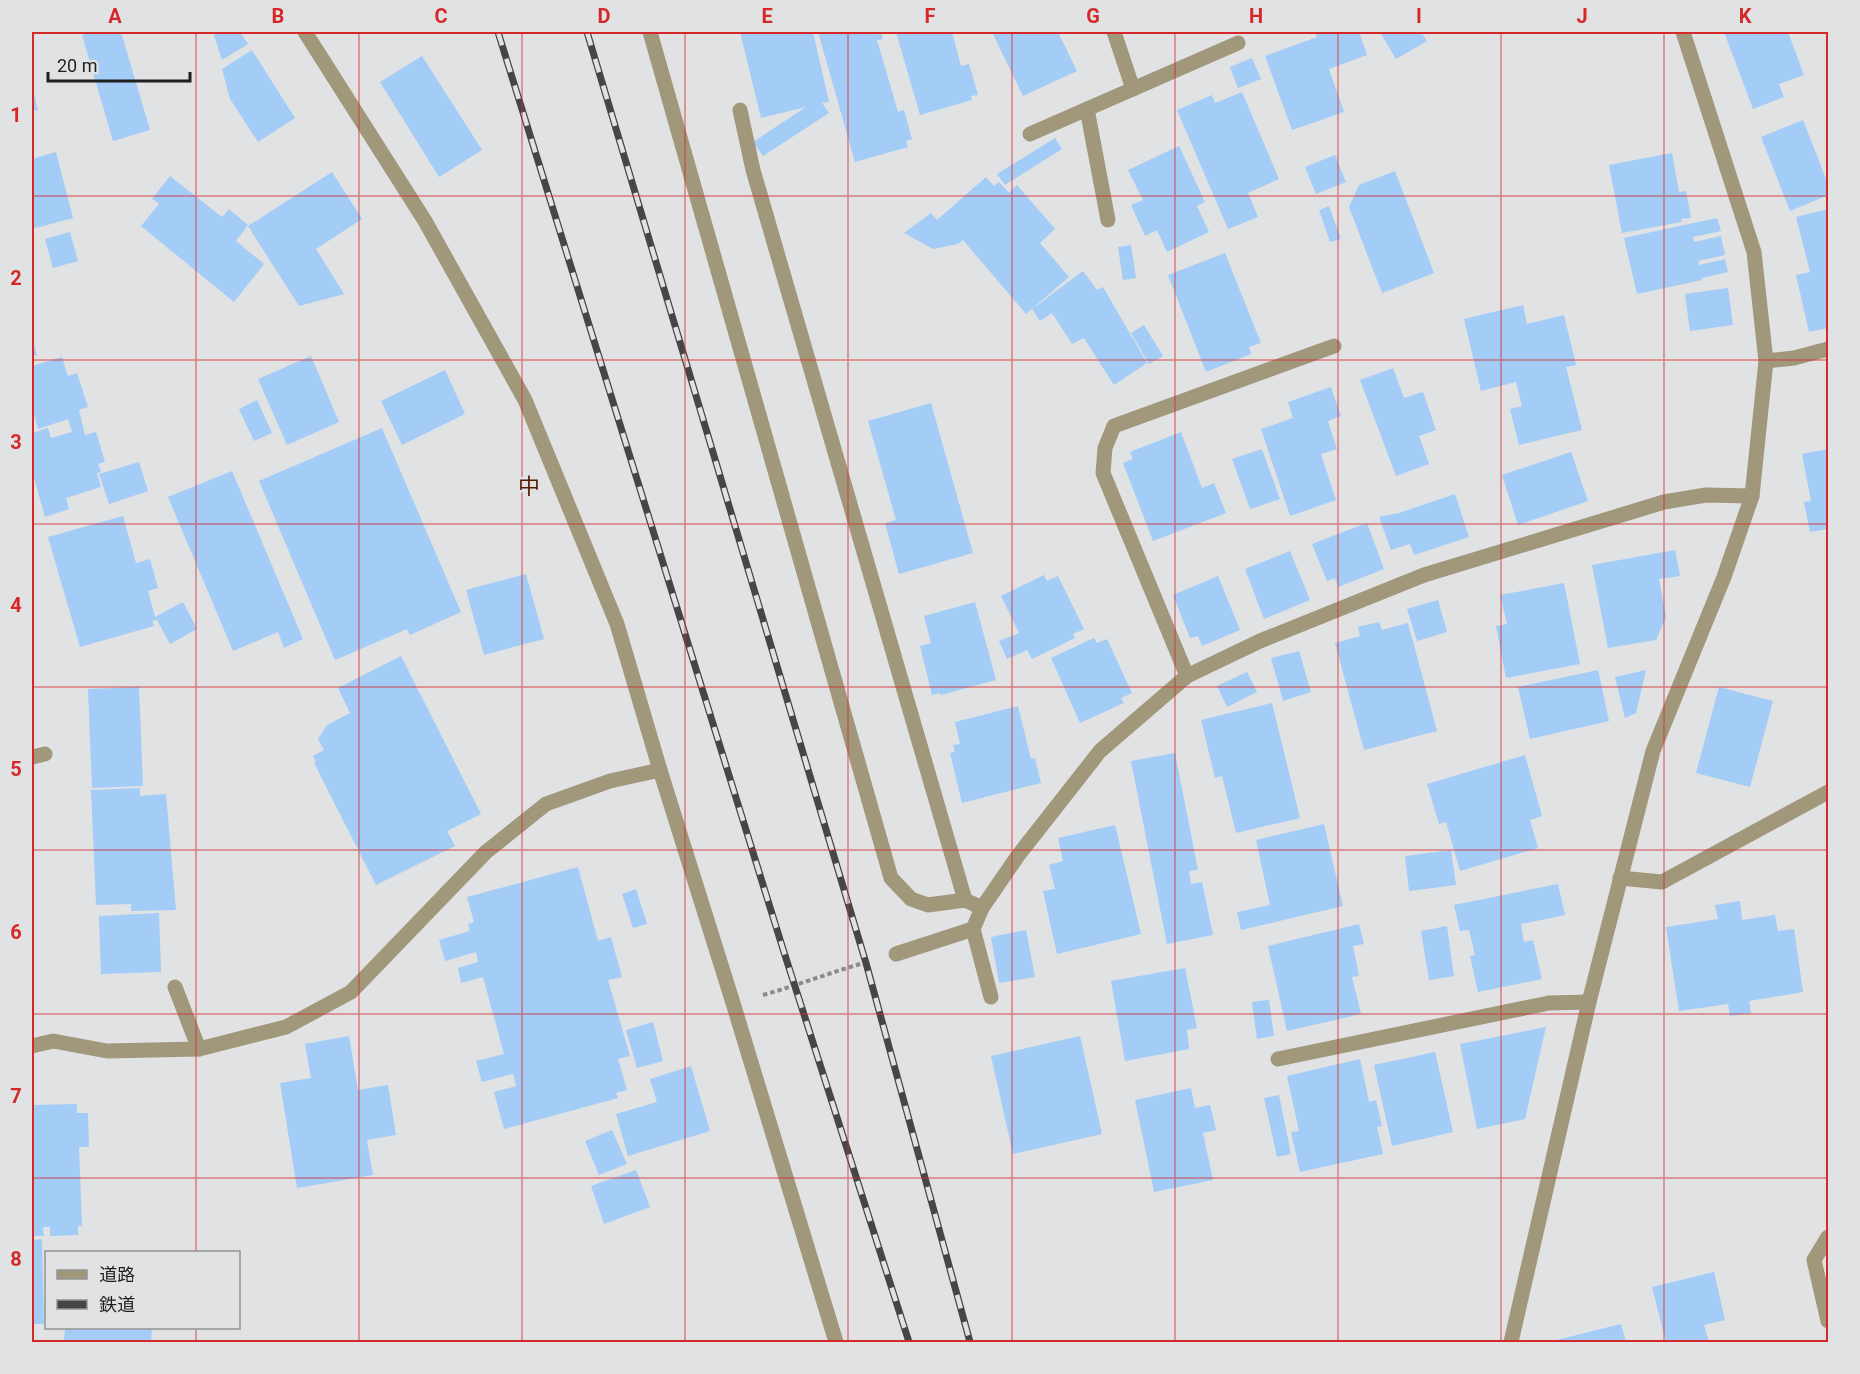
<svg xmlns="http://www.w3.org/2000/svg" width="1860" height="1374" viewBox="0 0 1860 1374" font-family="Roboto,'Noto Sans JP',sans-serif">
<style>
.building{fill:#a3ccf6}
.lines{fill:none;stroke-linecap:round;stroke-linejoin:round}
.path{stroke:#8b8c8d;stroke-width:4;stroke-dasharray:4.5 3;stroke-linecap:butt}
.minor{stroke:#a1977b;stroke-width:15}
.tertiary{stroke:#a1977b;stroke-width:15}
.rail-casing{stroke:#454647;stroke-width:7}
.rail{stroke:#e1e2e4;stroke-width:4.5;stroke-dasharray:14;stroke-linecap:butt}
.grid{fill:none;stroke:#d62828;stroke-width:1.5;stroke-opacity:0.55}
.labels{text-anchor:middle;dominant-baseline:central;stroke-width:5;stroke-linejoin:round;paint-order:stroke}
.quarter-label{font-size:22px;fill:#571700;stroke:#e1e2e4}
.neatline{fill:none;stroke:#d62828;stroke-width:2}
.grid-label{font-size:20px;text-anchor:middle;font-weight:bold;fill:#d62828}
</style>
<rect width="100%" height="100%" fill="#e1e2e4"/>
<g class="building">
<path d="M94,32H121L150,130L113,141L82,35Z"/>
<path d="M213,32H240L248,44L222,60Z"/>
<path d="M740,32H813L829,102L822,103L829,113L763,156L753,142L806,107L761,118Z"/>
<path d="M818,32H881L883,39L877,40L898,112L904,110L912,139L906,141L908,147L855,162Z"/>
<path d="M896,32H952L961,66L969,64L978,95L971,96L972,100L920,115Z"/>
<path d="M992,32H1058L1077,71L1023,96Z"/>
<path d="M1315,32H1359L1367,55L1329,69L1344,112L1292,130L1265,56L1317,37Z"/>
<path d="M1380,32H1421L1427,41L1396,59Z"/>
<path d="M1724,32H1788L1804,75L1779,84L1784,97L1753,109Z"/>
<path d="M252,50L295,118L258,142L230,99L222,69Z"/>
<path d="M422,56L482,150L439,177L380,82Z"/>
<path d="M1252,58L1261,79L1238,88L1230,67Z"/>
<path d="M32,87L38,110L32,111Z"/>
<path d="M1242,92L1279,179L1248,193L1258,217L1228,229L1177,110L1212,95L1215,103Z"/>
<path d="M1803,120L1828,184V195L1790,211L1761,137Z"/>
<path d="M1055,138L1062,149L1005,185L997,174Z"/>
<path d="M1179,146L1205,202L1197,206L1209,232L1167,252L1157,230L1145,236L1131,205L1143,200L1128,170Z"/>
<path d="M56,152L73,218L32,229V159Z"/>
<path d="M1672,153L1679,192L1686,191L1691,218L1681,219L1682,222L1622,233L1609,165Z"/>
<path d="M1335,155L1346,182L1316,194L1305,167Z"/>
<path d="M1395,171L1434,273L1382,293L1349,207L1359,185Z"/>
<path d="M332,172L362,219L316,249L344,294L299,306L248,226Z"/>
<path d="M170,176L222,217L229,209L248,225L236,241L264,264L234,302L141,226L159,204L152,199Z"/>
<path d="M986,177L994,186L999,182L1009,193L1017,185L1055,229L1040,243L1069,277L1026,314L963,240L958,244L933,249L904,233L931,213L937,220Z"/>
<path d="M1329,206L1341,239L1330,242L1319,210Z"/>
<path d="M1828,209V328L1809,332L1796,275L1810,272L1796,217Z"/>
<path d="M1717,218L1721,231L1693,237L1694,242L1721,236L1725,255L1698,261L1699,265L1725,259L1728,272L1702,278V280L1637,294L1624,238Z"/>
<path d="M70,232L78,261L53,268L45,239Z"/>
<path d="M1131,245L1136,278L1123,280L1118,247Z"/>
<path d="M1225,253L1261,343L1249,347L1251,354L1206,372L1168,275Z"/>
<path d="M1083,271L1097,290L1103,287L1147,363L1114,385L1084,338L1072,344L1052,313L1040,321L1032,309Z"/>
<path d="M1728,288L1733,325L1690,331L1685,294Z"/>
<path d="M1523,305L1527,324L1564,315L1576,365L1566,367L1582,430L1519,445L1510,409L1522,406L1516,382L1481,391L1464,319Z"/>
<path d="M1144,325L1163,356L1149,364L1131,333Z"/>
<path d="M32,337L37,355L32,356Z"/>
<path d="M311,356L339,422L287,445L258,379Z"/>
<path d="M62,357L68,376L77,373L88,407L79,410L85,435L96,432L105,462L98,464L101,472L97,473L101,487L66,498L69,509L45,517L32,471V433L48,428L51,438L72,432L68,419L38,429L32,407V366Z"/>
<path d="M1393,368L1404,398L1423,392L1436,430L1419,436L1429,464L1396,476L1360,380Z"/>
<path d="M445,370L465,414L402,445L381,401Z"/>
<path d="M1331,387L1341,416L1328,421L1337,449L1321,454L1336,500L1290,516L1261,429L1293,418L1288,402Z"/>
<path d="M257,400L272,433L254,441L239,409Z"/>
<path d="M931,403L973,553L899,574L885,523L896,520L868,421Z"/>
<path d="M382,428L461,612L410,635L407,629L335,660L259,481Z"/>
<path d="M1181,432L1202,488L1214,483L1226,513L1153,541L1123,463L1133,459L1130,452Z"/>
<path d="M1262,449L1280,499L1250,509L1232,459Z"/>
<path d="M1828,449V529L1810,532L1804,502L1811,501L1802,454Z"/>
<path d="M1571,452L1588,501L1518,525L1502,475Z"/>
<path d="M139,462L148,491L109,504L99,474Z"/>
<path d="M232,471L303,639L284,648L278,632L233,651L168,497Z"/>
<path d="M1455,494L1469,537L1414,555L1410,544L1391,550L1379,517L1399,513Z"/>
<path d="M123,516L136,563L150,559L158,588L148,591L155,617L183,602L197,629L170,644L157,620L152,621L154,626L80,647L48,537Z"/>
<path d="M1367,523L1384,569L1338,587L1335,578L1327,581L1312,544Z"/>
<path d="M1675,550L1680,576L1659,579L1666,617L1656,640L1608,648L1592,565Z"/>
<path d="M1290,551L1310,600L1264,619L1245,569Z"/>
<path d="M526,574L544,639L484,655L466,590Z"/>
<path d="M1044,575L1047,581L1058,576L1084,629L1073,634L1075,638L1032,659L1027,650L1007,659L999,641L1019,633L1001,596Z"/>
<path d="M1218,576L1240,630L1202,646L1198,636L1190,638L1173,595Z"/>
<path d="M1564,583L1580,664L1506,678L1496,626L1507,624L1500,595Z"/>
<path d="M1438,600L1447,632L1417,641L1407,609Z"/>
<path d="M975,602L996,680L941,695L940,693L932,695L920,646L931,643L924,616Z"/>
<path d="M1379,622L1382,630L1408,623L1437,731L1364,750L1335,643L1360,636L1358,627Z"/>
<path d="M1094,638L1097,643L1107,639L1132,693L1121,698L1124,703L1080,723L1051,658Z"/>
<path d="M1299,651L1311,692L1283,701L1271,658Z"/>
<path d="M401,656L481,814L447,831L455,846L376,885L314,763L316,762L313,756L324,750L318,739L327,725L350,713L338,688Z"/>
<path d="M1598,670L1609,721L1530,739L1518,687Z"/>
<path d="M1646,670L1636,713L1625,718L1615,677Z"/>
<path d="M1247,672L1257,692L1227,707L1217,686Z"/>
<path d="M139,687L143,786L92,788L88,689Z"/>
<path d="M1719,687L1773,701L1750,787L1696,773Z"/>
<path d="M1272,703L1300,818L1236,833L1222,776L1215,778L1201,720Z"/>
<path d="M1018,706L1031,759L1035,758L1041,783L962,803L950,753L955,752L953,745L960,744L955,722Z"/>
<path d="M1175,753L1198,870L1189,871L1191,884L1202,882L1213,935L1167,944L1131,761Z"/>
<path d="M1525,755L1542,816L1530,820L1538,848L1460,871L1446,822L1439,824L1427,784Z"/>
<path d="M140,788V796L166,794L176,910L131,911V904L96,905L91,790Z"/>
<path d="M1324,824L1343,906L1241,930L1237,912L1270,905L1256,840Z"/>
<path d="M1115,825L1141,934L1057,954L1043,891L1055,889L1049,865L1063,861L1058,838Z"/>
<path d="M1451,850L1456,885L1409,891L1405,856Z"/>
<path d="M578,867L598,941L611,937L622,977L608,980L630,1056L618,1059L627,1090L616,1093L618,1098L504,1129L494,1092L516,1086L513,1074L482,1082L476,1061L504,1054L483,977L461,983L458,968L478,962L476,952L445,961L439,940L470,931L468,924L474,922L467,897Z"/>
<path d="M1558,884L1565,915L1521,924L1524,942L1533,940L1542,979L1478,992L1470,956L1475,955L1469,930L1460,931L1454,905Z"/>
<path d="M636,889L647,924L633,928L622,894Z"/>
<path d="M1740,901L1742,920L1775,915L1778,931L1794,929L1803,992L1749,1001L1751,1013L1730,1016L1728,1004L1679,1011L1666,927L1718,919L1715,905Z"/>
<path d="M159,913L161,972L101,974L99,916Z"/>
<path d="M1359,924L1364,944L1353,946L1359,976L1352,977L1361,1014L1287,1031L1268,946Z"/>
<path d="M1447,926L1454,976L1429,980L1421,931Z"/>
<path d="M1026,930L1035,977L999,983L991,937Z"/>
<path d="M1185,968L1197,1028L1187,1030L1189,1049L1125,1061L1111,981Z"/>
<path d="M1269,1000L1274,1036L1257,1039L1252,1002Z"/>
<path d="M653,1022L663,1061L637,1068L626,1030Z"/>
<path d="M1546,1027L1525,1119L1477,1129L1460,1044Z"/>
<path d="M349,1036L358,1090L388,1085L396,1135L367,1140L373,1175L297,1188L280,1083L311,1078L305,1044Z"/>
<path d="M1080,1036L1102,1134L1013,1154L991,1056Z"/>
<path d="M1435,1052L1453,1132L1392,1146L1374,1065Z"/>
<path d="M1360,1059L1369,1102L1376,1100L1382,1126L1377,1127L1383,1154L1300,1172L1291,1132L1299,1131L1287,1076Z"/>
<path d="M691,1066L710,1131L628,1156L616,1114L657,1102L650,1079Z"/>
<path d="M1191,1088L1195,1108L1210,1105L1216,1130L1203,1133L1213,1180L1154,1192L1135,1100Z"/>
<path d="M1279,1095L1291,1154L1277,1157L1264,1098Z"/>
<path d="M77,1104V1113H88L89,1147H79L82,1226H78V1235L50,1236V1227H43L44,1236H32V1105Z"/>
<path d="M612,1130L627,1164L599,1175L585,1141Z"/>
<path d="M636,1170L650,1207L604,1224L591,1186Z"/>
<path d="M42,1239L44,1324H32V1240Z"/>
<path d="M1714,1272L1725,1320L1704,1325L1709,1342H1666L1652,1287Z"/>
<path d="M1621,1324L1626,1342H1549Z"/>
<path d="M65,1328H152L151,1342H64Z"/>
</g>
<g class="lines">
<path class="path" d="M763,995C798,985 832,972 867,962"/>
<g class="minor">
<path d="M650,32L891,878L911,899L928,905L965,900L982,908"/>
<path d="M1114,32L1133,89"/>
<path d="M1087,109L1108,220"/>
<path d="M740,110L753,170L965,900"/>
<path d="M1030,134L1238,43"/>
<path d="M1766,361L1794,358L1828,349"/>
<path d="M1187,676L1103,473L1105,448L1114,426L1334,346"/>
<path d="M32,757L45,754"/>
<path d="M1620,878L1662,882L1828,792"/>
<path d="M896,954L973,929"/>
<path d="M175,987L199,1049"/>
<path d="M991,997L973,929L982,908L1017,857L1100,751L1187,676L1260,641L1424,575L1664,502L1706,495L1752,496"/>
<path d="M32,1046L53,1041L107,1051L199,1049L286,1027L351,992L486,852L546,804L610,781L660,770"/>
<path d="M1278,1059L1549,1003L1589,1002"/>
<path d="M1828,1237L1814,1260L1828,1321"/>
<path d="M1511,1342L1589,1002L1653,751L1724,577L1752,496L1766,361L1754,252L1683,32"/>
</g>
<path class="tertiary" d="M305,32L425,221L525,400L617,624L660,770L733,1003L836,1342"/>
<defs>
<g id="rail">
<path d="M498,32L783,949L909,1342"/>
<path d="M587,32L866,963L970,1342"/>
</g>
</defs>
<use href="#rail" class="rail-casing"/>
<use href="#rail" class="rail"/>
</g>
<path class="grid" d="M196,32V1252M359,32V1342M522,32V1342M685,32V1342M848,32V1342M1012,32V1342M1175,32V1342M1338,32V1342M1501,32V1342M1664,32V1342M32,196H1828M32,360H1828M32,524H1828M32,687H1828M32,850H1828M32,1014H1828M32,1178H1828M196,1328V1342"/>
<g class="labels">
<g class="quarter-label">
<text x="529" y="486">中</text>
</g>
</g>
<rect width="1860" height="1374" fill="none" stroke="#e1e2e4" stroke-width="66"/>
<rect x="45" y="1251" width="195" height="78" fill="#e1e2e4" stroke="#939495" stroke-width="1.5"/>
<rect x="57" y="1270" width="30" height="9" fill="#a1977b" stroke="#939495" stroke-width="1.5"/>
<text x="99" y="1281" font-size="18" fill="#1e1f1f">道路</text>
<rect x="57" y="1300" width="30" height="9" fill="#454647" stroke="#939495" stroke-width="1.5"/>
<text x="99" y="1311" font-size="18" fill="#1e1f1f">鉄道</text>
<path d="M48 72v9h142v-9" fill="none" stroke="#1e1f1f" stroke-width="3"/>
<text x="57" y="72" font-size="18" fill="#1e1f1f" stroke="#e1e2e4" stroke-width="4.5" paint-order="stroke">20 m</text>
<rect x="33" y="33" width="1794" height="1308" class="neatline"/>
<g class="grid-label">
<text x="115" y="23">A</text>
<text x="278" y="23">B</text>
<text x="441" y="23">C</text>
<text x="604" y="23">D</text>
<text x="767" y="23">E</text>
<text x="930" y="23">F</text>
<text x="1093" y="23">G</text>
<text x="1256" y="23">H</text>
<text x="1419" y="23">I</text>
<text x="1582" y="23">J</text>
<text x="1745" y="23">K</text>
<text x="16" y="122">1</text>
<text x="16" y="285">2</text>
<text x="16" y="449">3</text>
<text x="16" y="612">4</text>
<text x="16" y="776">5</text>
<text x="16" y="939">6</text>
<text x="16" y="1103">7</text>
<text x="16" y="1266">8</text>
</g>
</svg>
